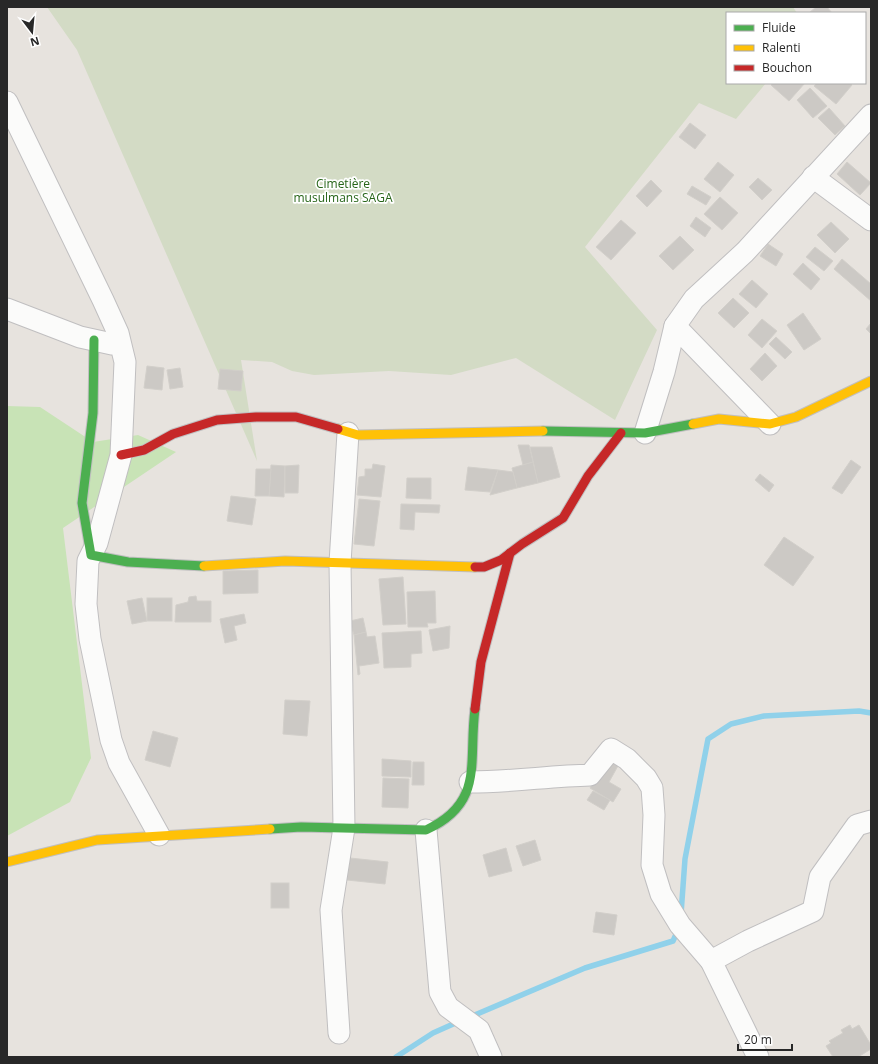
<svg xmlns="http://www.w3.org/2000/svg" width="878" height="1064" viewBox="0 0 878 1064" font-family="'Open Sans',sans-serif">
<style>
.green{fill:#c8e3b6}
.cemetery{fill:#d3dbc5}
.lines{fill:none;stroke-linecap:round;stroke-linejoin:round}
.stream{stroke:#90d1ea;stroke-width:5.5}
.building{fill:#ccc9c5;stroke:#d2cfca}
.street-casing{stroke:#c0bfc0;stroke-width:23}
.fast-casing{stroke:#c0bfc0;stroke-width:11}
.slow-casing{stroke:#c0bfc0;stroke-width:11}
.jam-casing{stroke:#c0bfc0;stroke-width:11}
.street{stroke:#fbfbfa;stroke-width:21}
.fast{stroke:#4caf50;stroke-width:9}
.slow{stroke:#ffc107;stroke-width:9}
.jam{stroke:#c62828;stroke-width:9}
.labels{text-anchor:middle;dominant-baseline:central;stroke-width:3.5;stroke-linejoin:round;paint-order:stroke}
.park-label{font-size:12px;fill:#276519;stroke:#fff}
</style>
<rect width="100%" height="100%" fill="#e7e3de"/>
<path class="green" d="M7,406L40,407L93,442L138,435L176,452L63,528L91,758L70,802L7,836Z"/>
<path class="cemetery" d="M47,7H793L797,13H727V83H766L736,119L699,103L585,247L657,330L615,420L516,358L451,375L389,371L314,375L292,371L272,362L241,360L257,461L77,50Z"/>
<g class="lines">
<g class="stream">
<path d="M681,914L685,859L708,739L731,724L764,716L859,711L871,713"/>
<path d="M470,1017L585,968L673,941L678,930"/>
<path d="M396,1057L433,1033L460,1021"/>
</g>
</g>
<g class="building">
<path d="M816,7H827L832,13H809Z"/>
<path d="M773,83H805L789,101L771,85Z"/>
<path d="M817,83H849L852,85L836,104L814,86Z"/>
<path d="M810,88L827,106L813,118L797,100Z"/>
<path d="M829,108L845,126L835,135L818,118Z"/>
<path d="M690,123L706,135L695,149L679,137Z"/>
<path d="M718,162L734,175L720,192L704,179Z"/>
<path d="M847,162L871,183L860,195L837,174Z"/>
<path d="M758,178L772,190L762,200L749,187Z"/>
<path d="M651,180L662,191L647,207L636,196Z"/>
<path d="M692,186L711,197L706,205L687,194Z"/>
<path d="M720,197L738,213L722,230L704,214Z"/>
<path d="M696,217L711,228L705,237L690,226Z"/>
<path d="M621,220L636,233L611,260L596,247Z"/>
<path d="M831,222L849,239L835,253L817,235Z"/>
<path d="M680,236L694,250L673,270L659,256Z"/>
<path d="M768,244L783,254L776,266L760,256Z"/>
<path d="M815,247L833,261L824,271L806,257Z"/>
<path d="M842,259L871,284V301L834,269Z"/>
<path d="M803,263L820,279L811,290L793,274Z"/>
<path d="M752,280L768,294L756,308L739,294Z"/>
<path d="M733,298L749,313L734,328L718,313Z"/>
<path d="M803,313L821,339L804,350L787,325Z"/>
<path d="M762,319L777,331L762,348L748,335Z"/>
<path d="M871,323V334L866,329Z"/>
<path d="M776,337L792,352L785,359L769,344Z"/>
<path d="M765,353L777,366L762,381L750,369Z"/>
<path d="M147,366L164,368L162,390L144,388Z"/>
<path d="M180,368L183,387L170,389L167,370Z"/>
<path d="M220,369L243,371L241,391L218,389Z"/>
<path d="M518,445H529L533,462L523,465Z"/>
<path d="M530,447H552L560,477L538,483Z"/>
<path d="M851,460L861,467L842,494L832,488Z"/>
<path d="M533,462L538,483L517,488L512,468Z"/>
<path d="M373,464L385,466L381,497L357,495L359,477L365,476V469H372Z"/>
<path d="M271,465L285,466L284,497L269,496Z"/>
<path d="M299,465L298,493H285V466Z"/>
<path d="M468,467L498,470L490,492L465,490Z"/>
<path d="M256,469H271L269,496H255Z"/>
<path d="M498,470L513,472L517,488L490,495Z"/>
<path d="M760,474L774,485L769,492L755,480Z"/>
<path d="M407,478H431V499L406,498Z"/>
<path d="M231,496L256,499L252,525L227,521Z"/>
<path d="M359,499L380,501L374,546L354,544Z"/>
<path d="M401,504L440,505L439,513L415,512L414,530L400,529Z"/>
<path d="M784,537L814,557L793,586L764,565Z"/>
<path d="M258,570V593L223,594V571Z"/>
<path d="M403,577L406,624L383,625L379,579Z"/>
<path d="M435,591L436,623H427L428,627H408L407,592Z"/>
<path d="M196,596L197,601H211V622H175L176,605L188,602L189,597Z"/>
<path d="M142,598L147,621L132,624L127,601Z"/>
<rect x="147" y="598" width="25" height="23"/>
<path d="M244,614L246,623L234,626L237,640L225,643L220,619Z"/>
<path d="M363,618L366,632L354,635L350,621Z"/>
<path d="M450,626L449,648L433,651L429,630Z"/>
<path d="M421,631L422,653L411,654V667L384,668L382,633Z"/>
<path d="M366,632L367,637L375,636L379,663L359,666L360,674L358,675L354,635Z"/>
<path d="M285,700L310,701L307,736L283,734Z"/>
<path d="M153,731L178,738L170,767L145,760Z"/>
<path d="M608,758L619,764L609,782L621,789L613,802L590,788Z"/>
<path d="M382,759L411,761V777L382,776Z"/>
<path d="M413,762H424V785H412Z"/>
<path d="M383,778L409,779L408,808L382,807Z"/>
<path d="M593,791L610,800L604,810L587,800Z"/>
<path d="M535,840L541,860L523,866L516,846Z"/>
<path d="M506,848L512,871L489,877L483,855Z"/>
<path d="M350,858L388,862L385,884L347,880Z"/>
<rect x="271" y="883" width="18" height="25"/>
<path d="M596,912L617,915L614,935L593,932Z"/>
<path d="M850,1025L852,1029L859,1025L871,1045V1049L858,1057H833L826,1046L831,1043L829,1041L843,1033L841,1030Z"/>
</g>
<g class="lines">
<defs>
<g id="street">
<path d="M7,102L103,300L118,333L125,362L121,455L97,543L88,561L86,604L90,639L111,740L119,763L159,835"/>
<path d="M813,177L871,220"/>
<path d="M7,309L80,337L112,344"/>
<path d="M675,326L770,424"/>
<path d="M645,433L664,372L675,326L694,299L745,252L871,115"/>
<path d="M470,782C511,782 550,776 590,775L611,749L627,759L646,778L652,788L654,815L652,865L661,894L680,925L711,961L758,1057"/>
<path d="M426,830L440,992L448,1007L479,1030L491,1057"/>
<path d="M711,961L748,941L813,911L820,877L857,825L871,821"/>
<path d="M339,1033L331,910L344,828L340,563L348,433"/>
</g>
<g id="fast">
<path d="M94,340L93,413L82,503L91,555L128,562L204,566"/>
<path d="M543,431L645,433L693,424"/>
<path d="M270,829L301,827L426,830C485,803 468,762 475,709"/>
</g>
<g id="slow">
<path d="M693,424L719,419L770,424L796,417L871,381"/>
<path d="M338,429L358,435L543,431"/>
<path d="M204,566L285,561L475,567"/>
<path d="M7,862L97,840L270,829"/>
</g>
<g id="jam">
<path d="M121,455L144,450L173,434L217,420L256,417H296L338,429"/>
<path d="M475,567H484L501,560L522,544L563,518L588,476L621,433"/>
<path d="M475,709L481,662L510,553"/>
</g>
</defs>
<use href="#street" class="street-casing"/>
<use href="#fast" class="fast-casing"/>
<use href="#slow" class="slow-casing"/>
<use href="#jam" class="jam-casing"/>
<use href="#street" class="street"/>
<use href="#fast" class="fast"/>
<use href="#slow" class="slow"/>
<use href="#jam" class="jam"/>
</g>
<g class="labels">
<g class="park-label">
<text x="343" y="183">Cimetière<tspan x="343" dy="14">musulmans SAGA</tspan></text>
</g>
</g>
<rect width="878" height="1064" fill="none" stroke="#282828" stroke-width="16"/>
<rect x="726" y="12" width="140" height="72" fill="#ffffff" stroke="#a9a9a9"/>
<rect x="734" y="25" width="20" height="6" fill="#4caf50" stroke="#a9a9a9"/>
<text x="762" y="32" font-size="12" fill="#282828">Fluide</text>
<rect x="734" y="45" width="20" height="6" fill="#ffc107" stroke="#a9a9a9"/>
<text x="762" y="52" font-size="12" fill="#282828">Ralenti</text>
<rect x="734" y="65" width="20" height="6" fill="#c62828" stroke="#a9a9a9"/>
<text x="762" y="72" font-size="12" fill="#282828">Bouchon</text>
<g transform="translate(32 32) rotate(164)" stroke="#ffffff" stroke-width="3" paint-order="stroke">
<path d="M0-3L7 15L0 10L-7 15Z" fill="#282828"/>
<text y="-6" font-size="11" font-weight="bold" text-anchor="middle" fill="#282828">N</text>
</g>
<path d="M738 1044v6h54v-6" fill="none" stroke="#282828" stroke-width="2"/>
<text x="744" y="1044" font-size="12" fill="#282828" stroke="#ffffff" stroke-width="3" paint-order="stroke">20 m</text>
</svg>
